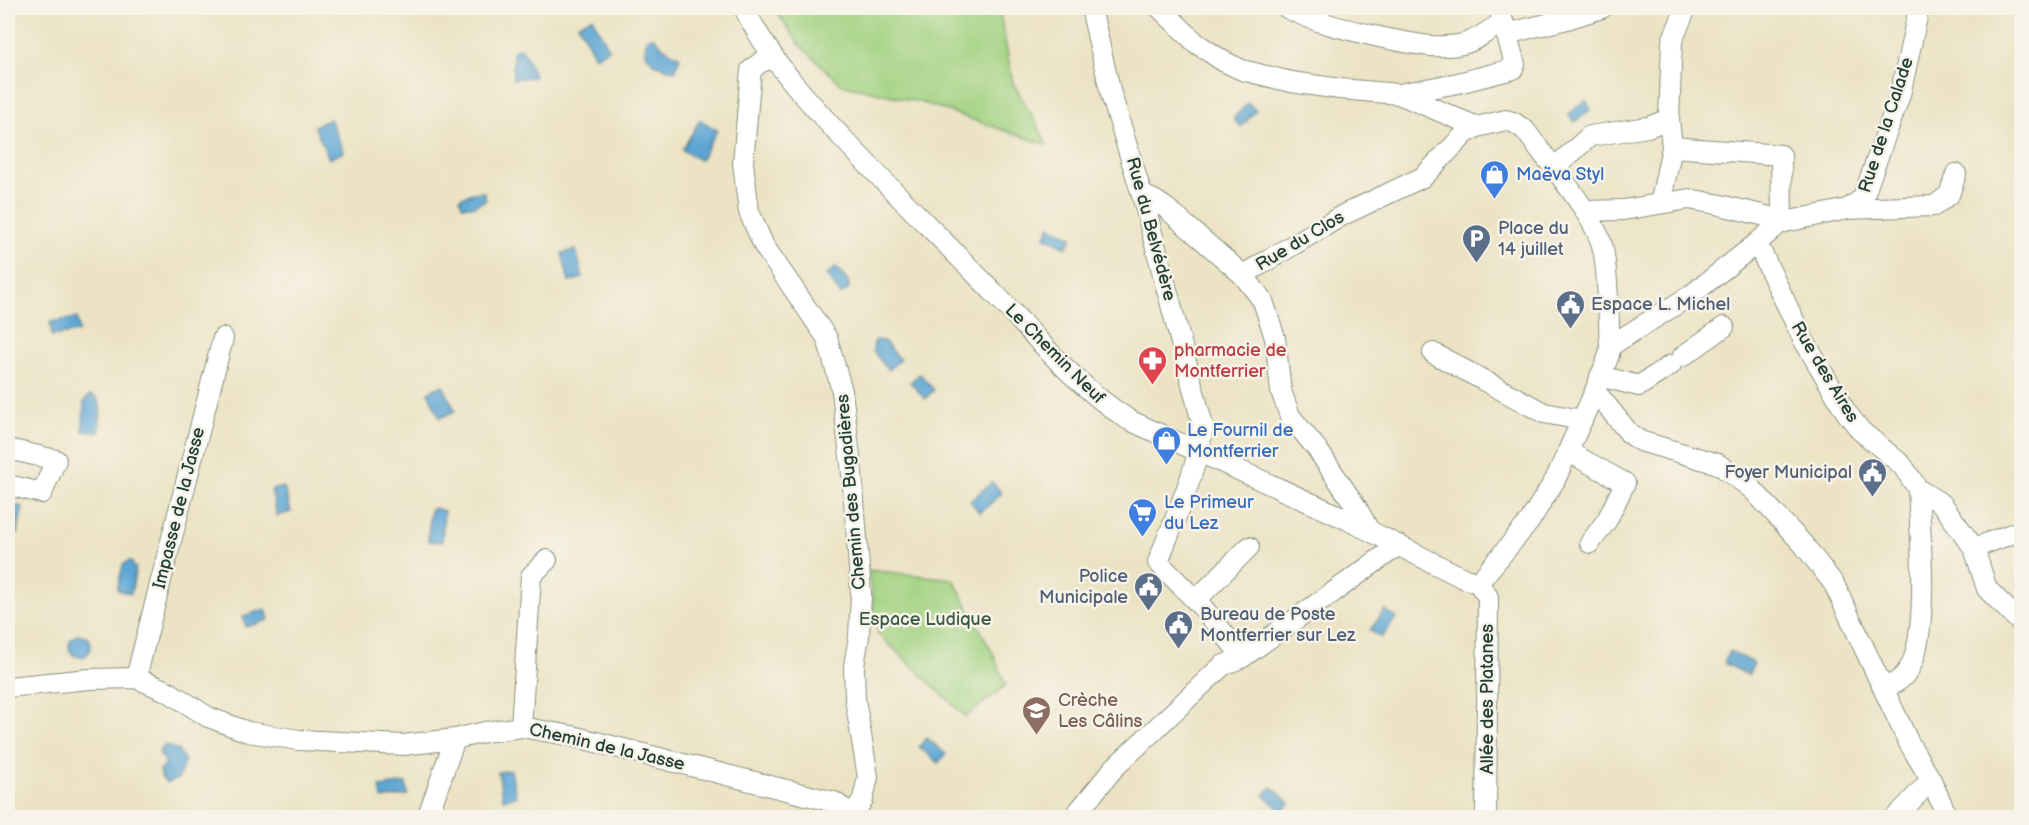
<svg xmlns="http://www.w3.org/2000/svg" width="2029" height="825" viewBox="0 0 2029 825" font-family="'Balsamiq Sans',sans-serif">
<style>
.green{fill:#a1d281;stroke:#60885a;stroke-width:1.5}
.water{fill:#5da6d4;stroke:#3e7284;stroke-width:1.5}
.lines{fill:none;stroke-linecap:round;stroke-linejoin:round}
.minor-casing{stroke:#86907c;stroke-width:22}
.minor{stroke:#fff;stroke-width:20}
.labels{text-anchor:middle;dominant-baseline:central;stroke-width:5;stroke-linejoin:round;paint-order:stroke}
.street-label{font-size:18px;fill:#1f3d34;stroke:#f7f3e8}
.shop-label{font-size:18px;fill:#366cbe;stroke:#f7f3e8;text-anchor:start}
.service-label{font-size:18px;fill:#4e5e75;stroke:#f7f3e8;text-anchor:start}
.health-label{font-size:18px;fill:#be3a42;stroke:#f7f3e8;text-anchor:start}
.park-label{font-size:18px;fill:#395b43;stroke:#f7f3e8}
.education-label{font-size:18px;fill:#785e54;stroke:#f7f3e8;text-anchor:start}
</style>
<rect width="100%" height="100%" fill="#f7f3e8"/>
<filter id="ink" filterUnits="userSpaceOnUse"><feTurbulence type="fractalNoise" baseFrequency=".0167" numOctaves="2"/><feDisplacementMap in="SourceGraphic" scale="12" xChannelSelector="R" yChannelSelector="G"/><feConvolveMatrix kernelMatrix="1 2 1 2 8 2 1 2 1" color-interpolation-filters="sRGB"/></filter>
<filter id="wash" filterUnits="userSpaceOnUse"><feTurbulence type="fractalNoise" baseFrequency=".008" numOctaves="4" result="noise"/><feDisplacementMap in="SourceGraphic" scale="24" xChannelSelector="R" yChannelSelector="G"/><feGaussianBlur stdDeviation="1.35" result="paint"/><feColorMatrix in="noise" values="0 0 0 0 0 0 0 0 0 0 0 0 0 0 0 0 0 1.4 0 .05"/><feComposite in="paint" operator="in"/></filter>
<g filter="url(#wash)">
<rect width="100%" height="100%" fill="#ece3c4"/>
<g class="green">
<path d="M774,8H999L1013,83L1037,124L1047,145L927,104L841,84L800,45Z"/>
<path d="M868,570L953,579L996,659L993,654L1006,685L966,717L878,634Z"/>
</g>
<g class="water">
<path d="M592,17L609,49L595,57L578,24Z"/>
<path d="M650,37H654L664,48L680,57L675,71L654,64L645,52L646,39Z"/>
<path d="M517,48L523,50L534,75L533,77L513,79V53Z"/>
<path d="M1586,101L1591,109L1575,122L1568,114Z"/>
<path d="M1248,103L1256,110L1241,127L1233,119Z"/>
<path d="M330,119L344,152L329,159L314,126Z"/>
<path d="M700,120L717,130L700,160L682,150Z"/>
<path d="M484,192L486,200L474,206H462L460,198L472,193Z"/>
<path d="M1050,226L1072,237L1067,247L1045,237Z"/>
<path d="M576,250L583,278L569,282L562,253Z"/>
<path d="M836,267L849,283V289L841,295L826,275Z"/>
<path d="M77,318L79,332L52,336L50,322Z"/>
<path d="M876,340L884,341L900,360L888,370L873,351L874,342Z"/>
<path d="M920,374L934,390L925,399L910,382Z"/>
<path d="M443,385L455,411L440,418L428,392Z"/>
<path d="M90,395C105,398 100,419 99,432L83,431L84,401Z"/>
<path d="M992,482L1002,493L980,513L970,501Z"/>
<path d="M284,487L291,512L277,516L271,490Z"/>
<path d="M8,504L23,507L17,534L8,532Z"/>
<path d="M434,508L444,511L442,542L428,541L430,510Z"/>
<path d="M128,561L132,562L133,567L136,568L131,594L117,590L123,565Z"/>
<path d="M266,609L269,620L246,627L243,616Z"/>
<path d="M1385,610L1396,618L1381,638L1370,630Z"/>
<circle cx="80" cy="646" r="11"/>
<path d="M1730,651L1754,663L1748,675L1724,663Z"/>
<path d="M927,738L946,754L938,763L919,747Z"/>
<path d="M165,745L178,750L185,761L178,779L168,783C162,780 160,777 160,770L165,766V759L161,757L159,751Z"/>
<path d="M511,770L516,797L503,799L498,772Z"/>
<path d="M406,783L408,795L382,799L380,787Z"/>
<path d="M1272,787L1290,803L1282,812L1264,795Z"/>
</g>
</g>
<g filter="url(#ink)">
<g class="lines">
<defs>
<g id="minor">
<path d="M744,8C770,61 811,105 851,147C899,198 949,246 997,296C1039,340 1077,387 1129,420L1348,520L1463,578L1478,583L1488,597L1486,818"/>
<path d="M1091,8L1111,94L1142,195L1203,426C1199,467 1173,522 1158,562L1203,608L1243,657"/>
<path d="M1160,8L1196,43L1223,61L1242,70L1291,82L1340,89L1399,94L1477,127"/>
<path d="M1287,8C1318,24 1350,30 1384,38C1410,43 1436,50 1463,44C1477,41 1490,28 1504,23"/>
<path d="M1506,34L1567,19L1602,8"/>
<path d="M774,58L761,62L751,70L743,163L749,212L764,246L827,338L842,391L852,473L861,594L859,636L854,666L855,699L868,777L863,799L854,814"/>
<path d="M1399,94L1458,83L1513,69L1515,64L1499,8"/>
<path d="M1672,147L1781,155L1782,223"/>
<path d="M1553,169L1590,136L1648,127L1669,119"/>
<path d="M1142,195L1154,200L1166,208L1243,275L1263,301L1275,338L1281,391L1290,416L1317,449L1357,508L1369,530"/>
<path d="M1662,203V195L1672,147L1669,119L1672,41L1686,8"/>
<path d="M1848,209L1934,206L1949,195L1956,174"/>
<path d="M1585,211L1623,210L1689,199L1716,204L1766,216L1780,223"/>
<path d="M1757,243L1803,339L1846,412L1861,431L1902,465L1918,489L1942,504L1974,548L1987,589L2022,624"/>
<path d="M1243,275L1343,215L1423,177L1466,133L1477,127L1506,120L1513,122L1525,130C1547,161 1595,214 1603,249C1609,280 1608,314 1610,346L1609,355L1595,391L1555,480L1529,522L1478,583"/>
<path d="M1610,346L1691,295L1757,243L1780,223L1848,209L1863,198L1900,95L1919,8"/>
<path d="M1433,353L1544,413L1582,420"/>
<path d="M1683,356L1724,327"/>
<path d="M1600,376L1639,386L1671,365"/>
<path d="M1595,391L1629,433L1640,441L1718,464L1752,489L1803,544L1834,584L1909,743L1931,780L1948,818"/>
<path d="M8,449L56,460L42,493L8,485"/>
<path d="M1569,452L1625,483L1607,520L1590,543"/>
<path d="M1974,548L2022,530"/>
<path d="M1196,600L1249,547"/>
<path d="M136,678L223,338"/>
<path d="M8,687L89,679L136,678L169,692L208,717L248,732L299,740L403,745L455,739L485,732L521,727L572,736L834,802L858,818"/>
<path d="M1884,689C1894,684 1903,679 1909,669C1930,633 1920,532 1918,489"/>
<path d="M521,727L531,576L547,560"/>
<path d="M427,818L455,739"/>
<path d="M1073,818L1114,768L1222,666L1243,657L1399,545"/>
<path d="M1895,818L1931,780"/>
</g>
</defs>
<use href="#minor" class="minor-casing"/>
<use href="#minor" class="minor"/>
</g>
</g>
<defs>
<symbol id="shop-pin" viewBox="-11 -11 22 30"><path d="M0 17L-7.5 6A9.5 9.5 0 1 1 7.5 6Z" fill="#3f7fe0" stroke="#f7f3e8"/><path d="M-5-2.5h2.3a2.7 3.5 0 0 1 5.4 0H5L5.5 6h-11ZM-1.5-2.5h3a1.5 2.3 0 0 0-3 0Z" fill="#fff"/></symbol>
<symbol id="parking-pin" viewBox="-11 -11 22 30"><path d="M0 17L-7.5 6A9.5 9.5 0 1 1 7.5 6Z" fill="#5c6f8a" stroke="#f7f3e8"/><path d="M-3.5-5.5H1a3.5 3.5 0 0 1 0 7H-1V5.5H-3.5ZM-1-3.4V-.6H.8a1.4 1.4 0 0 0 0-2.8Z" fill="#fff"/></symbol>
<symbol id="civic-pin" viewBox="-11 -11 22 30"><path d="M0 17L-7.5 6A9.5 9.5 0 1 1 7.5 6Z" fill="#5c6f8a" stroke="#f7f3e8"/><path d="M-.6-6.5H3V-4.5H.6V-3L4-1V1h2V6H-6V1h2V-1L-.6-3ZM-1.2 2.5V6h2.4V2.5Z" fill="#fff"/></symbol>
<symbol id="pharmacy-pin" viewBox="-11 -11 22 30"><path d="M0 17L-7.5 6A9.5 9.5 0 1 1 7.5 6Z" fill="#e0444e" stroke="#f7f3e8"/><path d="M-2-6h4v4h4v4h-4v4h-4v-4h-4v-4h4Z" fill="#fff"/></symbol>
<symbol id="supermarket-pin" viewBox="-11 -11 22 30"><path d="M0 17L-7.5 6A9.5 9.5 0 1 1 7.5 6Z" fill="#3f7fe0" stroke="#f7f3e8"/><path d="M-6-5.5h2.5l.6 2H6L4.5 2H-2.5L-4.4-4H-6ZM-1.5 3.2a1.3 1.3 0 1 0 .1 0ZM3 3.2a1.3 1.3 0 1 0 .1 0Z" fill="#fff"/></symbol>
<symbol id="school-pin" viewBox="-11 -11 22 30"><path d="M0 17L-7.5 6A9.5 9.5 0 1 1 7.5 6Z" fill="#8d6e63" stroke="#f7f3e8"/><path d="M0-5L7-2L0 1L-7-2ZM-4 1L0 2.5L4 1V4Q0 6-4 4Z" fill="#fff"/></symbol>
</defs>
<g fill-rule="evenodd">
<use href="#shop-pin" x="1478" y="158" width="33" height="45"/>
<use href="#parking-pin" x="1460" y="222" width="33" height="45"/>
<use href="#civic-pin" x="1554" y="288" width="33" height="45"/>
<use href="#pharmacy-pin" x="1136" y="344" width="33" height="45"/>
<use href="#shop-pin" x="1150" y="424" width="33" height="45"/>
<use href="#civic-pin" x="1856" y="456" width="33" height="45"/>
<use href="#supermarket-pin" x="1126" y="496" width="33" height="45"/>
<use href="#civic-pin" x="1132" y="570" width="33" height="45"/>
<use href="#civic-pin" x="1162" y="608" width="33" height="45"/>
<use href="#school-pin" x="1020" y="694" width="33" height="45"/>
</g>
<g class="labels">
<g class="street-label">
<text transform="translate(1886 125) rotate(-72)">Rue de la Calade</text>
<text transform="translate(1151 229) rotate(75)">Rue du Belvédère</text>
<text transform="translate(1300 241) rotate(-31)">Rue du Clos</text>
<text transform="translate(1055 354) rotate(45)">Le Chemin Neuf</text>
<text transform="translate(1825 372) rotate(59)">Rue des Aires</text>
<text transform="translate(851 492) rotate(-95)">Chemin des Bugadières</text>
<text transform="translate(179 508) rotate(-76)">Impasse de la Jasse</text>
<text transform="translate(1487 699) rotate(-90)">Allée des Platanes</text>
<text transform="translate(607 747) rotate(13)">Chemin de la Jasse</text>
</g>
<g class="shop-label">
<text x="1516" y="174">Maëva Styl</text>
<text x="1187" y="430">Le Fournil de<tspan x="1187" dy="21">Montferrier</tspan></text>
<text x="1164" y="502">Le Primeur<tspan x="1164" dy="21">du Lez</tspan></text>
</g>
<g class="service-label">
<text x="1498" y="228">Place du<tspan x="1498" dy="21">14 juillet</tspan></text>
<text x="1591" y="304">Espace L. Michel</text>
<text x="1852" y="472" text-anchor="end">Foyer Municipal</text>
<text x="1128" y="576" text-anchor="end">Police<tspan x="1128" dy="21">Municipale</tspan></text>
<text x="1200" y="614">Bureau de Poste<tspan x="1200" dy="21">Montferrier sur Lez</tspan></text>
</g>
<g class="health-label">
<text x="1174" y="350">pharmacie de<tspan x="1174" dy="21">Montferrier</tspan></text>
</g>
<g class="park-label">
<text x="925" y="619">Espace Ludique</text>
</g>
<g class="education-label">
<text x="1058" y="700">Crèche<tspan x="1058" dy="21">Les Câlins</tspan></text>
</g>
</g>
<rect width="2029" height="825" fill="none" stroke="#f7f3e8" stroke-width="30"/>
</svg>
